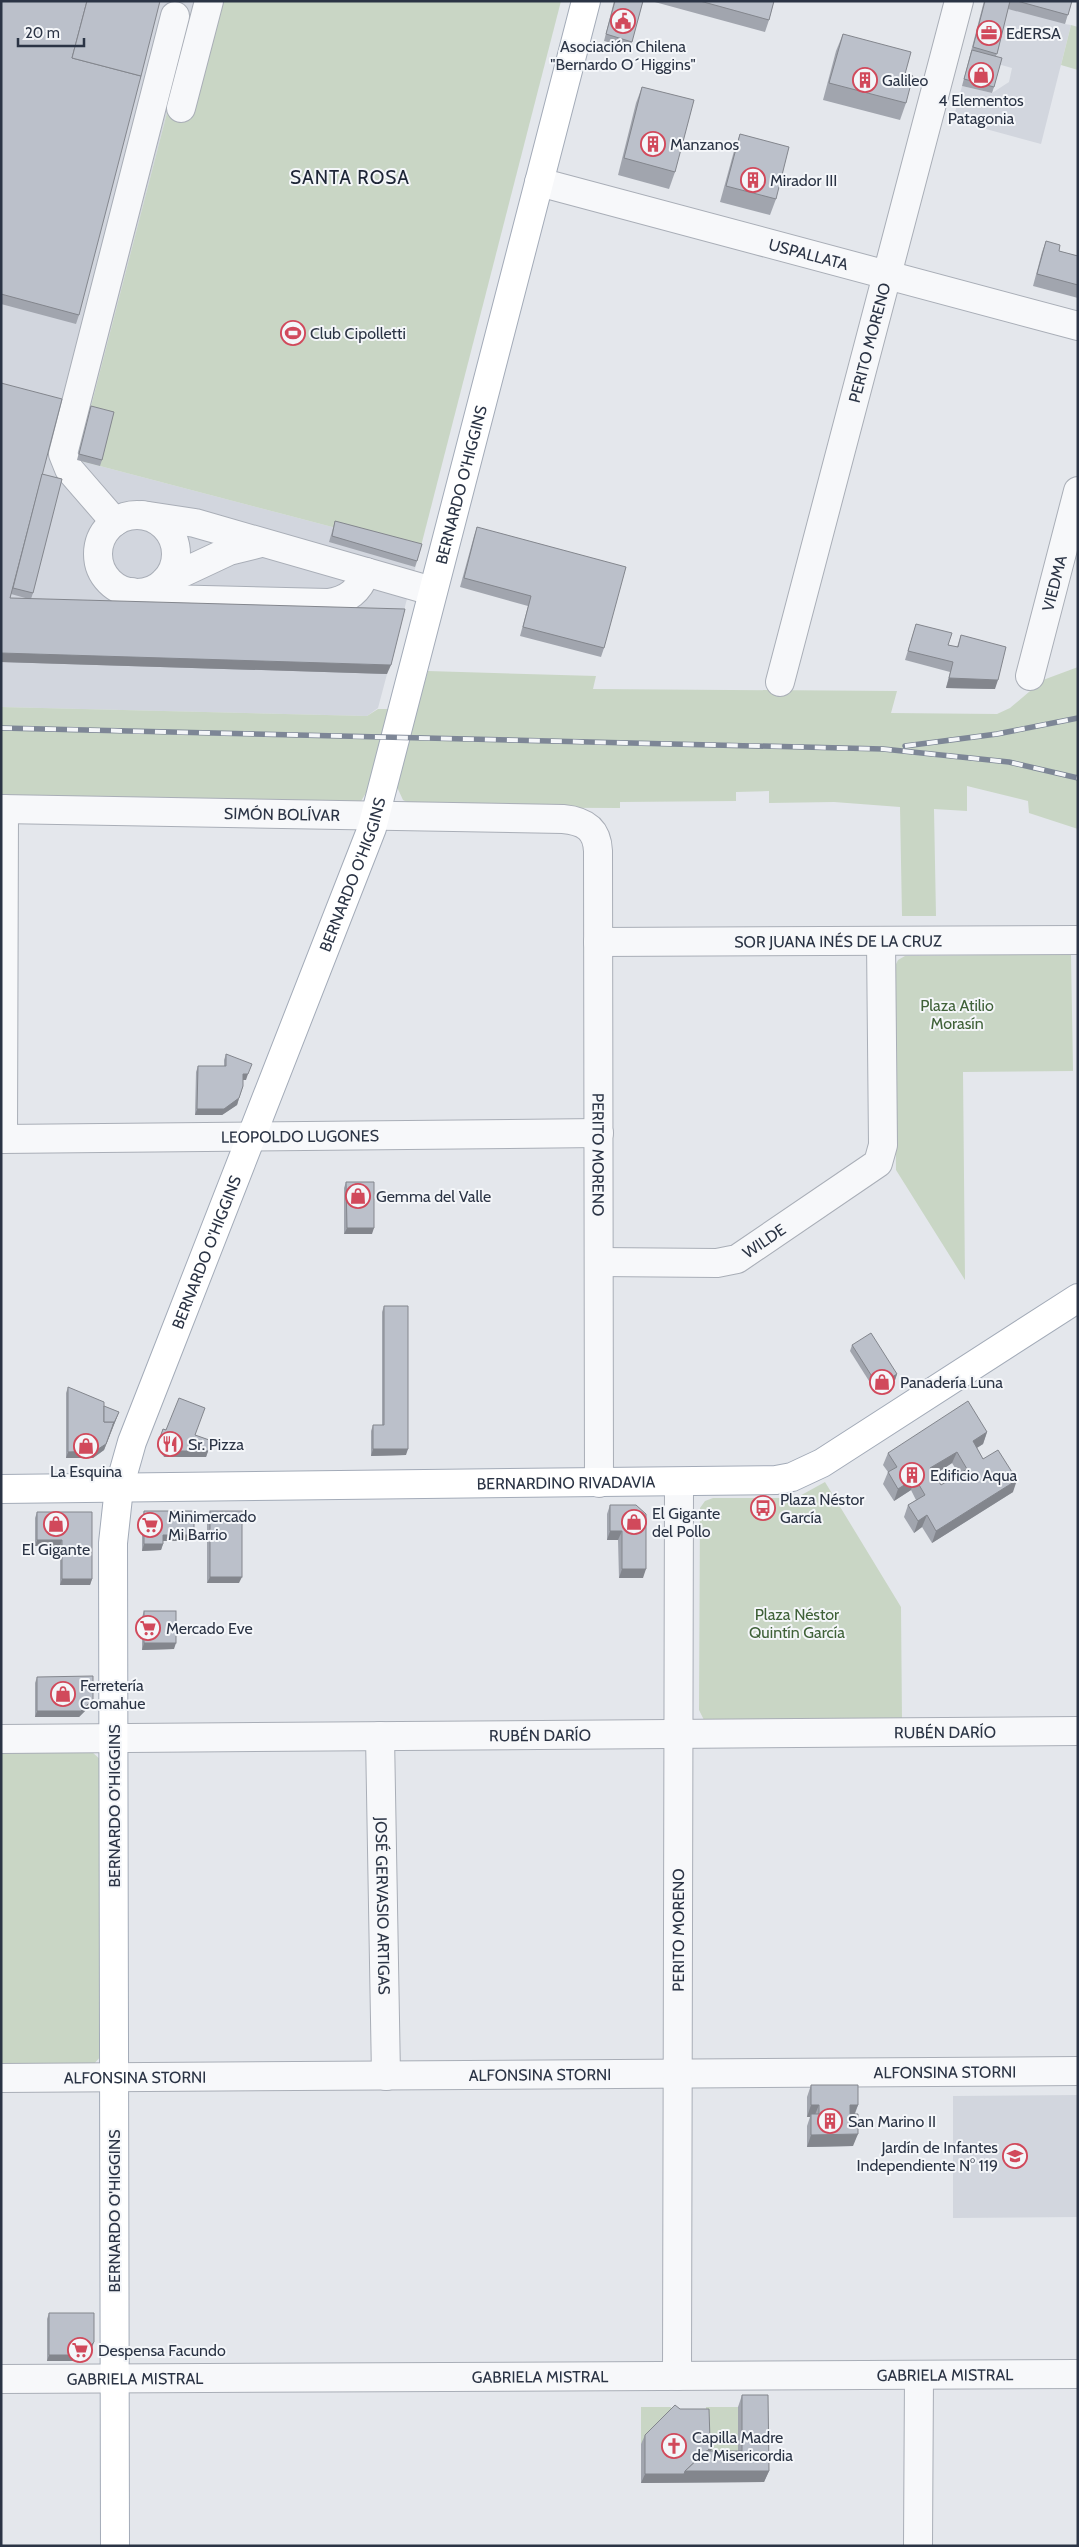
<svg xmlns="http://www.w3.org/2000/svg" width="1079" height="2547" viewBox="0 0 1079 2547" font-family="Cabin,sans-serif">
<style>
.built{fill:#d2d6de}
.green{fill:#c9d6c5}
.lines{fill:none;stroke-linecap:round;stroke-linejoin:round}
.minor-casing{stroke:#a9aeb7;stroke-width:30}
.major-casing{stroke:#a3abb8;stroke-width:30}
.minor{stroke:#f7f8fa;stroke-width:28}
.major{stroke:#fff;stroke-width:28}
.rail-casing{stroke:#7d8696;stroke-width:5.5}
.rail{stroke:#f4f6f9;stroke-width:4;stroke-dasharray:11;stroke-linecap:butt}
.wall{fill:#a1a5ae;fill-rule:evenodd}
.shaded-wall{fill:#83868d}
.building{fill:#bbc0ca;stroke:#83868d;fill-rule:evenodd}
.labels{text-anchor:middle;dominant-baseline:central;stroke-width:4;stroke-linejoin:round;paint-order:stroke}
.poi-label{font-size:16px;fill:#2b3445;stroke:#f4f6f9;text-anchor:start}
.street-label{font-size:16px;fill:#2b3445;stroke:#f4f6f9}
.park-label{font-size:16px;fill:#3f6138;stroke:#f4f6f9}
.quarter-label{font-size:19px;letter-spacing:1px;fill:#1d2536;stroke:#f4f6f9}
</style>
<rect width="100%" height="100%" fill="#e4e7ec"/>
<g class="built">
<path d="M1,1H196L77,460L420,550L378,708L367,716L1,707Z"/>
<path d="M984,1H1071L1065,24L1071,25L1041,144L953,120L962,86L992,93L1009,82L1012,68L970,56Z"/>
<path d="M1078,2095V2217L953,2218V2096Z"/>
</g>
<g class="green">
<path d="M196,1H561L420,550L77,460Z"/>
<path d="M1071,25L1078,27V70L1061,65Z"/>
<path d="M1078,667V829L1029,813L1028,801L967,786V811L934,809L936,916H902L900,807L834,802L769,803V791L736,792V801L620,802V808L417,807L403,800L397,787L398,775L428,671L596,676L593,689L897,691L891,713L997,714L1010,708L1043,680Z"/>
<path d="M1,707L367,716L378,709H389L367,791L360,803L1,798Z"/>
<path d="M1071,954L1073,1071L963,1072L965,1280L896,1170L894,968L898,960L905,956Z"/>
<path d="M825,1482L901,1607L902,1721L704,1720L699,1710L700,1508L705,1501L713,1498H796Z"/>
<path d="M10,1752H92L102,1761V2055L93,2065H1V1753Z"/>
<path d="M641,2407H671L672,2414L641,2444Z"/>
<path d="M706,2407H738V2463L706,2449Z"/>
</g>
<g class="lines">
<defs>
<g id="minor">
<path d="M181,108L209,1"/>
<path id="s1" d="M539,182L1078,326"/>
<path d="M142,515L195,523L432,591"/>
<circle cx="137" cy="554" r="39"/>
<path d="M115,522L69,469L63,454L175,16"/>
<path d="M165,581L229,551L261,543"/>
<path d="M131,592L163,599L328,603C348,600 359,591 366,572"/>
<path id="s2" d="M1030,676L1078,491"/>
<path id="s3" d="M780,682L959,1"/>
<path id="s4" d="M1,809L563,819C585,821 597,829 598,851L599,1483"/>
<path id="s5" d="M598,942L1078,940"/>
<path id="s6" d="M1,1139L599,1133"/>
<path d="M3,1139L4,809"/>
<path id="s7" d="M599,1262L717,1263L737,1259L878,1163L883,1145L881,941"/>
<path id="s8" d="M380,1736L386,2076"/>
<path id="s9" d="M1,1739L1078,1731"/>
<path id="s10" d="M1,2078L1078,2071"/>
<path id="s11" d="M677,2376L679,1483"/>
<path id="s12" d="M1,2379L1078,2374"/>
<path d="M918,2546L919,2375"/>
</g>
<g id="major">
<path id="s13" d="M1,1489L776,1480L792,1477L822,1463L1078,1298"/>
<path id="s14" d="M115,2546L113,1543L119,1488L132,1442L372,828L586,1"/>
</g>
</defs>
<use href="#minor" class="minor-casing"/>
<use href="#major" class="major-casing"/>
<use href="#minor" class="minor"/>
<use href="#major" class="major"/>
<defs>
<g id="rail">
<path d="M1,728L883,749L1009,762L1078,778"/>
<path d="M905,746L997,734L1078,718"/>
</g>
</defs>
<use href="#rail" class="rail-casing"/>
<use href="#rail" class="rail"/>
</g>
<g class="wall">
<path d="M1,1L79,315L76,324L1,304Z"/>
<path d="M614,1H643L630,48L604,41Z"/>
<path d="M651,1H774L769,20L765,32Z"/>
<path d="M984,1H1072L1065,24L1008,9L996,56L994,87L992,93L962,86Z"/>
<path d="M843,34L905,74L906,103L900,120L823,100L836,51Z"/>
<path d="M642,87L675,172L669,189L618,175L636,103Z"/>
<path d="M740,134L776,199L770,215L720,202L734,151Z"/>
<path d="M1046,241L1059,251L1078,256V298L1033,286L1042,252Z"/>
<path d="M1,383L42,474L33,593L31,599L387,674L1,662ZM11,594L29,599L10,598Z"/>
<path d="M91,406L102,460L100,466L77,460Z"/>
<path d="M335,521L417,561L415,567L329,542Z"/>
<path d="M477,527L604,648L601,657L520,636L528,606L460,587L474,536Z"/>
<path d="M916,624L948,645L957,647L961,635L995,689L946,688L950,672L905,660Z"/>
<path d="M226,1054L246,1080H243V1086L237,1105L222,1115H195L196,1072L198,1066H224V1060Z"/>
<path d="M346,1182L372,1234H344V1188Z"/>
<path d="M384,1306L406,1455L371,1456V1431L373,1425H382V1312Z"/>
<path d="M852,1345L897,1374L895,1380L876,1392L850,1351Z"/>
<path d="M68,1387L104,1406L119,1412L104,1450L93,1458H66V1393Z"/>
<path d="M163,1429L195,1435L212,1441L206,1457H164L157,1446Z"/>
<path d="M987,1432L983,1444L977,1448L983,1459L1013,1492L932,1543L922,1527L914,1533L904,1517L908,1505L916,1500L911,1490L894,1501L883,1484L888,1472L883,1465L888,1453ZM952,1463L959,1474L941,1485L934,1475Z"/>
<path d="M610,1505L643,1578H619L618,1540H607V1514Z"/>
<path d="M144,1511L192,1541H163V1544L161,1550L142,1551V1518Z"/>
<path d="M210,1511L239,1583H207V1517Z"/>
<path d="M37,1512H92V1579L90,1585H60V1546H35V1518Z"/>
<path d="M144,1611L174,1649L142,1650V1617Z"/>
<path d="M37,1677L93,1699L91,1705L79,1717H35V1683Z"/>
<path d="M811,2085L858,2105L855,2114L853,2146L807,2147V2126L810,2117H807V2097Z"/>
<path d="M49,2313L92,2348L80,2361H47V2319Z"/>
<path d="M742,2395L769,2471L764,2482L641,2483V2444L645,2435L710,2440L714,2444L711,2451H738V2407Z"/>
</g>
<g class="shaded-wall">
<path d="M1,653L391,665L387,674L1,662Z"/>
<path d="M949,678L998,680L995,689L946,688Z"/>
<path d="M243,1074H248L246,1080H241Z"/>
<path d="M239,1098L237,1105L222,1115H195L197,1109Z"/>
<path d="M347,1228H374L372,1234H344Z"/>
<path d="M897,1374L895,1380L876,1392L878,1386Z"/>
<path d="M119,1412L104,1450L93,1458H66L68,1452Z"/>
<path d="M987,1432L983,1444L968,1453L973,1441Z"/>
<path d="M373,1449H408L406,1455L371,1456Z"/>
<path d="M166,1451H208L206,1457H164Z"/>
<path d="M957,1452L952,1463L926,1480L930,1468Z"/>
<path d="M915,1478L911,1490L894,1501L898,1489Z"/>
<path d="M1017,1480L1013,1492L932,1543L936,1531Z"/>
<path d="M927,1515L922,1527L914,1533L918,1521Z"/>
<path d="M610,1531H622L618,1540H607Z"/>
<path d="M163,1535H194L192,1541H161Z"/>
<path d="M37,1540H62L60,1546H35Z"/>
<path d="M144,1544H163L161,1550L142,1551Z"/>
<path d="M622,1569H646L643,1578H619Z"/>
<path d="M210,1577H242L239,1583H207Z"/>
<path d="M62,1579H92L90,1585H60Z"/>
<path d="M144,1643H176L174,1649L142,1650Z"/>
<path d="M93,1699L91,1705L79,1717H35L37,1711Z"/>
<path d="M811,2105H819L814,2117L811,2114L810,2117H807Z"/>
<path d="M850,2105H858L853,2117H845Z"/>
<path d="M858,2134L853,2146L807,2147L811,2135Z"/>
<path d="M94,2342L92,2348L80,2361H47L49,2355Z"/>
<path d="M714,2444L710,2453L769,2471L764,2482L641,2483L645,2474L685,2471Z"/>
</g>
<g class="building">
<path d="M1,1H87L72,58L141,76L79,315L1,294Z"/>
<path d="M87,1H160L141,76L72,58Z"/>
<path d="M615,1H643L632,42L606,34Z"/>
<path d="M700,1H774L769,20Z"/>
<path d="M985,1H1010L997,54L973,47Z"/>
<path d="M1017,1H1072L1068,15Z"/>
<path d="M843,34L911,52L905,74L913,76L906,103L829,83Z"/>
<path d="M972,50L1002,58L994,87L964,79Z"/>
<path d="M642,87L694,100L675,172L624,158Z"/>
<path d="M740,134L789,147L776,199L726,186Z"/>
<path d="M1046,241L1060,245L1059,251L1078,256V285L1037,274Z"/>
<path d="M1,383L62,399L10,598L405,609L391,665L1,653Z"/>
<path d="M91,406L114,412L102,460L79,454Z"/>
<path d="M42,474L62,479L33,593L13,588Z"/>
<path d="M335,521L422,544L417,561L332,536Z"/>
<path d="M477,527L626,567L604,648L523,627L531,596L464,578Z"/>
<path d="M916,624L952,633L948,645L958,647L961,635L1006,647L998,680L949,678L953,662L908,651Z"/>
<path d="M226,1054L252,1064L248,1074H243V1086L239,1098L224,1109H197L198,1066H226Z"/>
<path d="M346,1182H374V1228H347Z"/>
<path d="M384,1306H408V1449H373V1425H384Z"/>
<path d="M871,1333L897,1374L878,1386L852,1345Z"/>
<path d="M68,1387L104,1402V1422H114L106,1444L95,1451L68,1452Z"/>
<path d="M179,1398L205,1408L195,1435L212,1441L208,1451H166L159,1440L163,1429L166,1430Z"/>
<path d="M968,1401L987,1432L973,1441L983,1459L998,1450L1017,1480L936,1531L927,1515L918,1521L908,1505L925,1495L915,1478L898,1489L888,1472L897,1467L888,1453ZM957,1452L967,1469L941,1485L930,1468Z"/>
<path d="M104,1406L119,1412L113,1425L114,1422H104Z"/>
<path d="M610,1505H636L646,1514V1569H622V1531H610Z"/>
<path d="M144,1511H194V1535H163V1544H144Z"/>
<rect x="210" y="1511" width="32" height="66"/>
<path d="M37,1512H92V1579H62V1540H37Z"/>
<rect x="144" y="1611" width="32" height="32"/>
<path d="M93,1676V1699L81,1711H37V1677Z"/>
<path d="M811,2085H858V2105H850V2114H858V2134L811,2135V2114H819V2105H811Z"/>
<path d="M49,2313H94V2342L82,2355H49Z"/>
<path d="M742,2395H768L769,2471H685L706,2451H742Z"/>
<path d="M675,2405L680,2409H709L710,2440L714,2444L707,2451H706L685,2471L684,2474H645V2435Z"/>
</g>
<defs>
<symbol id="civic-ring" viewBox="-11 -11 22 22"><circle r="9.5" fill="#f4f6f9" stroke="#d1495b" stroke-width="1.5"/><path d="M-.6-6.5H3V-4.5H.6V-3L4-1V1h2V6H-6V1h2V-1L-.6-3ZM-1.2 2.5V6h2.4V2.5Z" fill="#d1495b"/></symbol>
<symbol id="office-ring" viewBox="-11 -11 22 22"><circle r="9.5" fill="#f4f6f9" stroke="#d1495b" stroke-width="1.5"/><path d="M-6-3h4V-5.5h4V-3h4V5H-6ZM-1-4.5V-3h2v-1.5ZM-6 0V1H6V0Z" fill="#d1495b"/></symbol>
<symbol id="shop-ring" viewBox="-11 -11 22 22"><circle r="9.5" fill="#f4f6f9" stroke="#d1495b" stroke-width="1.5"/><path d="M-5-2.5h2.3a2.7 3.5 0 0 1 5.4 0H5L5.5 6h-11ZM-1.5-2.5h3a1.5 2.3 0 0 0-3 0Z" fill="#d1495b"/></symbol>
<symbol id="building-ring" viewBox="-11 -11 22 22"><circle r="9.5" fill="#f4f6f9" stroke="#d1495b" stroke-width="1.5"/><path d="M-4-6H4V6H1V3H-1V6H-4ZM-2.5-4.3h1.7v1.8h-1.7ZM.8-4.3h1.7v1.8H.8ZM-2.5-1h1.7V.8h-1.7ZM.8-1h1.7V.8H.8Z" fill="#d1495b"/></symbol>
<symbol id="stadium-ring" viewBox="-11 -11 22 22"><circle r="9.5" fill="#f4f6f9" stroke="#d1495b" stroke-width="1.5"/><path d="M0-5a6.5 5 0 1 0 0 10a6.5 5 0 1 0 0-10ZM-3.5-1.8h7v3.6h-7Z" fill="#d1495b"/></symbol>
<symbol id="restaurant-ring" viewBox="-11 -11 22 22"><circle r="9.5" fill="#f4f6f9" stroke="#d1495b" stroke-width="1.5"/><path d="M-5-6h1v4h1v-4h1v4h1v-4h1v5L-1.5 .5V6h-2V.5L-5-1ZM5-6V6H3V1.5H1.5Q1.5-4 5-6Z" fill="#d1495b"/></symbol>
<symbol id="bus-ring" viewBox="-11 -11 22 22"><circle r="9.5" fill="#f4f6f9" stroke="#d1495b" stroke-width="1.5"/><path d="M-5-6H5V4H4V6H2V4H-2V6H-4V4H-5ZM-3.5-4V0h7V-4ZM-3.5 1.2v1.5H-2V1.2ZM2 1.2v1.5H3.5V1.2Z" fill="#d1495b"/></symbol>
<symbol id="supermarket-ring" viewBox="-11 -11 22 22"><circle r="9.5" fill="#f4f6f9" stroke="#d1495b" stroke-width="1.5"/><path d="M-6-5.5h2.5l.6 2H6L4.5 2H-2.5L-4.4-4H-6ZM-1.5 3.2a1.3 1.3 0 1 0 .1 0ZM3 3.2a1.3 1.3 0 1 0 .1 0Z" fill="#d1495b"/></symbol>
<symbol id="school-ring" viewBox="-11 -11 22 22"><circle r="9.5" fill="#f4f6f9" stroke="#d1495b" stroke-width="1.5"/><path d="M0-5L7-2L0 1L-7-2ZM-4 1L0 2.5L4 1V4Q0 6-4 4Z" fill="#d1495b"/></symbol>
<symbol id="church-ring" viewBox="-11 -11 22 22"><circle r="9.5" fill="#f4f6f9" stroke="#d1495b" stroke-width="1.5"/><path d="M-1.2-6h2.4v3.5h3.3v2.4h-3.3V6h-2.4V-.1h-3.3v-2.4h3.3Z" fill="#d1495b"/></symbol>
</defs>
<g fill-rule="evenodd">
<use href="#civic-ring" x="609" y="7" width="28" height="28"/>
<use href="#office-ring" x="975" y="19" width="28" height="28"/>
<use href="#shop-ring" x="967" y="61" width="28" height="28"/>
<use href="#building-ring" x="851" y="66" width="28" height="28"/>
<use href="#building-ring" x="639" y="130" width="28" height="28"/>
<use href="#building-ring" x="739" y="166" width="28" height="28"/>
<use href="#stadium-ring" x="279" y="319" width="28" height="28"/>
<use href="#shop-ring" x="344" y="1182" width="28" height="28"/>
<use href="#shop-ring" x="868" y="1368" width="28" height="28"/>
<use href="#restaurant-ring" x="156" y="1430" width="28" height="28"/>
<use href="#shop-ring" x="72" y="1432" width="28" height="28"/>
<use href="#building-ring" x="898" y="1461" width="28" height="28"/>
<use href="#bus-ring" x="749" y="1494" width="28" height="28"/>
<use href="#shop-ring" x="620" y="1508" width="28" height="28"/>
<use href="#shop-ring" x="42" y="1510" width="28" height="28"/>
<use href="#supermarket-ring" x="136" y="1511" width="28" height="28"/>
<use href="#supermarket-ring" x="134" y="1614" width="28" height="28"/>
<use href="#shop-ring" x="49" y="1680" width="28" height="28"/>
<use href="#building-ring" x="816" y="2107" width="28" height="28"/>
<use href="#school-ring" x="1001" y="2142" width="28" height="28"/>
<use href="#supermarket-ring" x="66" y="2336" width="28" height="28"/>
<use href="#church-ring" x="660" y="2432" width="28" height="28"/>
</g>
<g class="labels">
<g class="poi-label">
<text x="1006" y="33">EdERSA</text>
<text x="623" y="46" text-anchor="middle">Asociación Chilena<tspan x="623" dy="18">"Bernardo O´Higgins"</tspan></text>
<text x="882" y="80">Galileo</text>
<text x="981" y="100" text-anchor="middle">4 Elementos<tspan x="981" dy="18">Patagonia</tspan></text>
<text x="670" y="144">Manzanos</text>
<text x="770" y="180">Mirador III</text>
<text x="310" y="333">Club Cipolletti</text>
<text x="376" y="1196">Gemma del Valle</text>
<text x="900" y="1382">Panadería Luna</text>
<text x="188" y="1444">Sr. Pizza</text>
<text x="86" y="1471" text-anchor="middle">La Esquina</text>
<text x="930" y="1475">Edificio Aqua</text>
<text x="780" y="1499">Plaza Néstor<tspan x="780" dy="18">García</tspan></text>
<text x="652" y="1513">El Gigante<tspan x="652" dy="18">del Pollo</tspan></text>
<text x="168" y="1516">Minimercado<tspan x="168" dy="18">Mi Barrio</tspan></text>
<text x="56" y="1549" text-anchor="middle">El Gigante</text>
<text x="166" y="1628">Mercado Eve</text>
<text x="80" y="1685">Ferretería<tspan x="80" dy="18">Comahue</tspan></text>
<text x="848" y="2121">San Marino II</text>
<text x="998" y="2147" text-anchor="end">Jardín de Infantes<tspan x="998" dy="18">Independiente N° 119</tspan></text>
<text x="98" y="2350">Despensa Facundo</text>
<text x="692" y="2437">Capilla Madre<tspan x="692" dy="18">de Misericordia</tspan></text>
</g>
<g class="street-label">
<text stroke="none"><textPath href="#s1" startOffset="279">USPALLATA</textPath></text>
<text stroke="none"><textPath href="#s3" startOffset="351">PERITO MORENO</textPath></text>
<text stroke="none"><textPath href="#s14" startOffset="2120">BERNARDO O'HIGGINS</textPath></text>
<text stroke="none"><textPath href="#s2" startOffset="96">VIEDMA</textPath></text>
<text stroke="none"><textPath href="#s4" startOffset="281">SIMÓN BOLÍVAR</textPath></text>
<text stroke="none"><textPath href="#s14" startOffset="1715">BERNARDO O'HIGGINS</textPath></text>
<text stroke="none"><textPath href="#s5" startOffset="240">SOR JUANA INÉS DE LA CRUZ</textPath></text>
<text stroke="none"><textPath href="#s6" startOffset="299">LEOPOLDO LUGONES</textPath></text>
<text stroke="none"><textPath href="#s4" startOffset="919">PERITO MORENO</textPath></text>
<text stroke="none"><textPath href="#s7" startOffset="171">WILDE</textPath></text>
<text stroke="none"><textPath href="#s14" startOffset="1310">BERNARDO O'HIGGINS</textPath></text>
<text stroke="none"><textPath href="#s13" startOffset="565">BERNARDINO RIVADAVIA</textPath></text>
<text stroke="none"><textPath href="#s9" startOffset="944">RUBÉN DARÍO</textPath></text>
<text stroke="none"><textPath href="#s9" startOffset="539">RUBÉN DARÍO</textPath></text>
<text transform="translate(114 1806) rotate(-90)">BERNARDO O'HIGGINS</text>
<text stroke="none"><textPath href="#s8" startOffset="170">JOSÉ GERVASIO ARTIGAS</textPath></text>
<text stroke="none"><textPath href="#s11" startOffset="446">PERITO MORENO</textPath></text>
<text stroke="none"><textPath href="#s10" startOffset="944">ALFONSINA STORNI</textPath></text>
<text stroke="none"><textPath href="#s10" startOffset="539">ALFONSINA STORNI</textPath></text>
<text stroke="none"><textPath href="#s10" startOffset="134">ALFONSINA STORNI</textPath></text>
<text transform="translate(114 2211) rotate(-90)">BERNARDO O'HIGGINS</text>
<text stroke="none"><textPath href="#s12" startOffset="944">GABRIELA MISTRAL</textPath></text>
<text stroke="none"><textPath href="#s12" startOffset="539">GABRIELA MISTRAL</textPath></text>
<text stroke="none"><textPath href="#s12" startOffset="134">GABRIELA MISTRAL</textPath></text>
</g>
<g class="park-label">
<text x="957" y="1005">Plaza Atilio<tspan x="957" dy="18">Morasín</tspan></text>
<text x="797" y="1614">Plaza Néstor<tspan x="797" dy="18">Quintín García</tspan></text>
</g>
<g class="quarter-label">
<text x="350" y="177">SANTA ROSA</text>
</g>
</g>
<rect width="1079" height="2547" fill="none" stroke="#2b3445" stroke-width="5"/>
<path d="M18 38v8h66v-8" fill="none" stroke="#2b3445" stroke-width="2.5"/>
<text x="25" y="38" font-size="15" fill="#2b3445" stroke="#f4f6f9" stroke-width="4" paint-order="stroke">20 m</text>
</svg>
